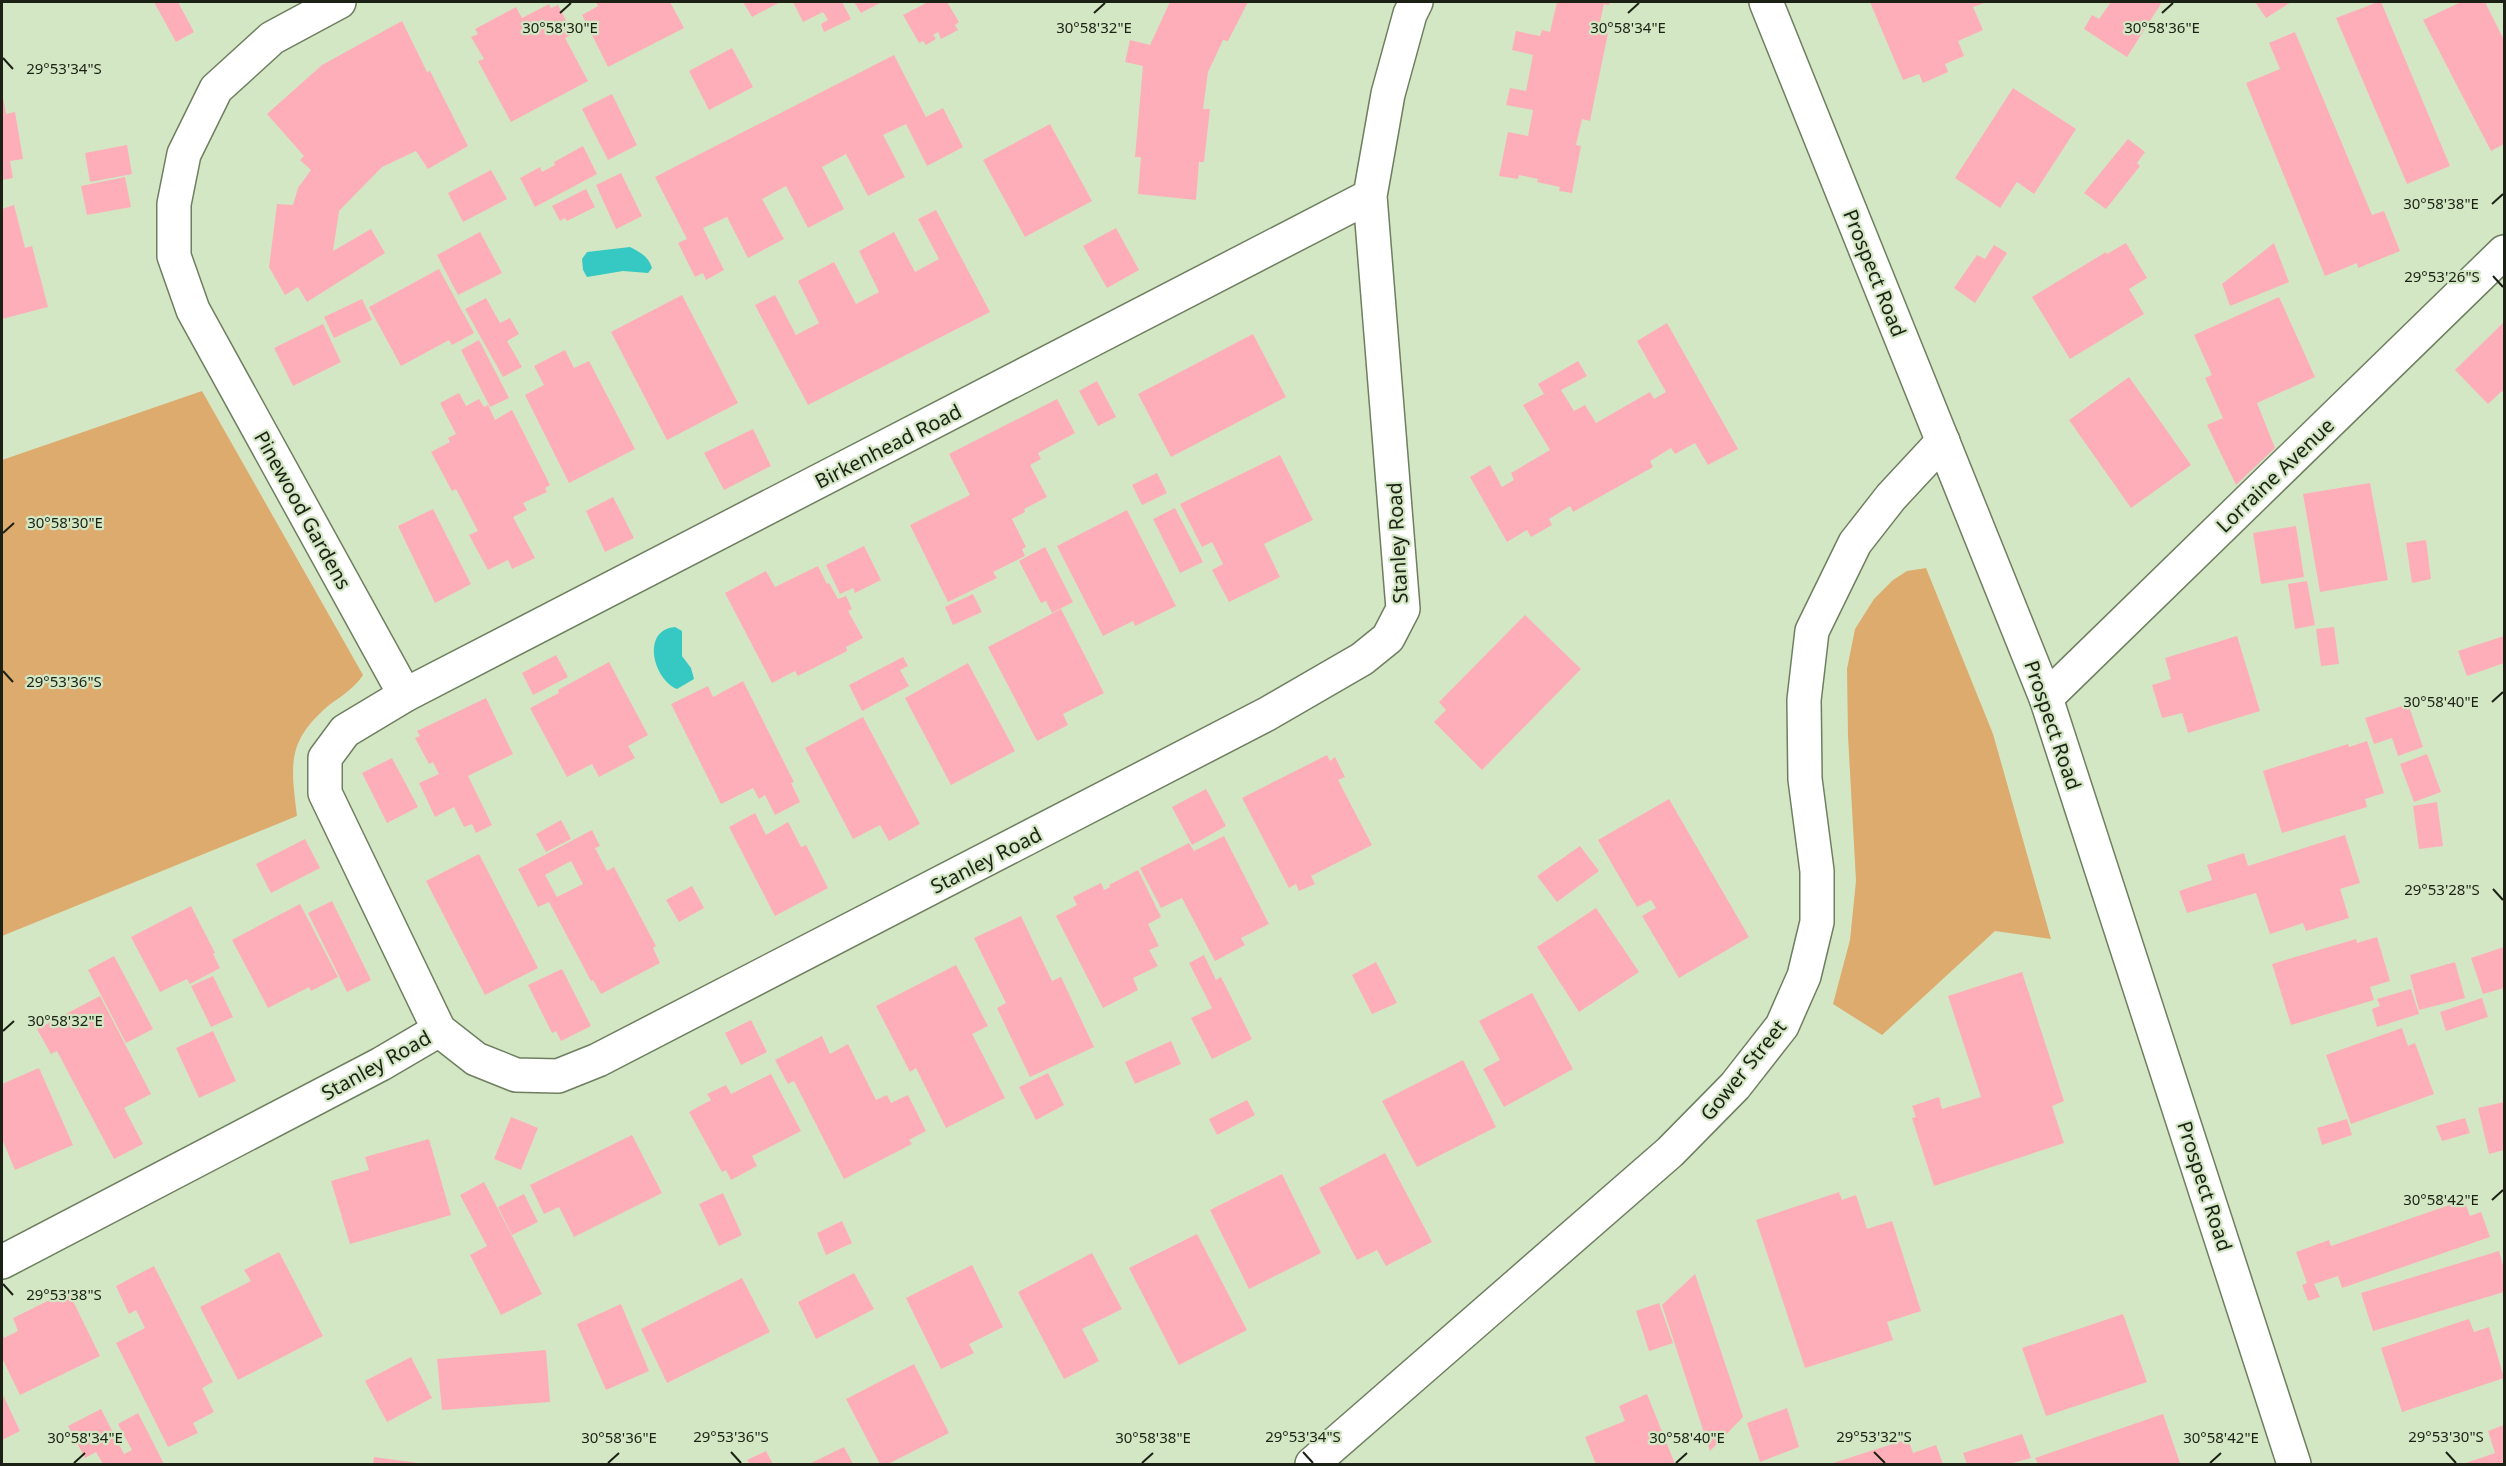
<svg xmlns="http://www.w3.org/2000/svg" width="2506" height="1466" viewBox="0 0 2506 1466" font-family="'Noto Sans',sans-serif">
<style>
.green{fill:#ddab6e}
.water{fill:#36c9c3}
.building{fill:#feaeb8;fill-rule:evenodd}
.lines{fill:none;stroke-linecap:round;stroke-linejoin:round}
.minor-casing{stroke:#6e7f60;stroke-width:36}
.minor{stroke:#fff;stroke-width:33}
.ticks{fill:none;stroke:#1b2215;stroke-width:2}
.labels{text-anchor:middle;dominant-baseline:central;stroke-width:4.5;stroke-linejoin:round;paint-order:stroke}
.street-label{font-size:20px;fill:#1b2215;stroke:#d4e7c4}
.ticks-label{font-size:15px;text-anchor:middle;fill:#1b2215;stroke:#d4e7c4;stroke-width:4.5;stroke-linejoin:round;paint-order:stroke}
</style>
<rect width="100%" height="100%" fill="#d4e7c4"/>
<g class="green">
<path d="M202,391L363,675C354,689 341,696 328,706C286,742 291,766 297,816L2,936V460Z"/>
<path d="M1926,568L1993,734L2051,939L1995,931L1882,1035L1833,1004L1850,940L1856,881L1848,736L1847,669L1855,629L1874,599L1893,580L1907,571Z"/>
</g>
<g class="water">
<path d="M630,247C640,252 649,257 652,268L648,273L623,271L587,277L583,270L582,259L587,252Z"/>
<path d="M675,627L682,631V656L691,668L694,679L677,689C653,679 641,630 675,627Z"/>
</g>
<g class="building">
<path d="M154,2H178L194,32L176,42Z"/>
<path d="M596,2H670L684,28L608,67L582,15L598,6Z"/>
<path d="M743,2H780L752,17Z"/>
<path d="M793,2H842L851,19L824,32L821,24L828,20L823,12L803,22Z"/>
<path d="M854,2H882L861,13Z"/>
<path d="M928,2H947L959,22L955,25L958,30L941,39L938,32L933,35L936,39L926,45L923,41L919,43L903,15Z"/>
<path d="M1170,2H1248L1228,41L1223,40L1208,72L1203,109H1210L1204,162H1199L1196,200L1138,194L1141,157H1135L1143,66L1125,62L1130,40L1150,45Z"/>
<path d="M1557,2H1610L1609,5L1604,4L1598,31L1608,33L1590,121L1582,119L1576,145L1581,146L1572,193L1559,191L1560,187L1537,182L1538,179L1519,175L1518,179L1499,176L1508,132L1528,136L1533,110L1506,105L1510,88L1526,91L1533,55L1512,50L1516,31L1540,36L1542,30L1550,32Z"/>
<path d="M1870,2H1987L1973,7L1983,30L1958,41L1964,56L1945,64L1948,72L1923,83L1919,74L1903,80Z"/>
<path d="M2111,2H2162L2127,57L2084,29L2092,15L2099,19Z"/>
<path d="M2255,2H2291L2266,18Z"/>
<path d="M2378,2H2381L2450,166L2407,184L2336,18Z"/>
<path d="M2461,2H2485L2504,40V144L2491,151L2423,20Z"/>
<path d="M549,4L551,8L558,5L573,34L565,38L588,81L511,122L478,61L484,59L471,37L478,34L475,29L516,7L522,18Z"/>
<path d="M402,21L427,72L430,71L468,146L428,169L416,151L382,167L339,211L333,251L371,229L385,253L307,302L298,287L285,295L269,267L277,204L293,205L298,188L311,170L300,160L304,156L267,114L322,65Z"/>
<path d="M2295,32L2372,215L2384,211L2400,251L2358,268L2357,263L2325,276L2246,83L2280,69L2269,43Z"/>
<path d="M732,48L753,87L709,110L689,71Z"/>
<path d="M894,55L926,117L943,108L963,147L927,166L906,124L883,135L905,177L868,196L846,154L822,167L844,209L808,228L786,186L762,199L784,239L748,258L727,217L703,228L724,270L706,280L703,273L695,277L678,243L687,239L655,177Z"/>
<path d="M2013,88L2076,129L2034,194L2017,182L2000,208L1955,178Z"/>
<path d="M2,91L6,114L15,112L23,159L10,161L13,178L2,180Z"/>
<path d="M612,94L637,145L608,160L582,109Z"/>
<path d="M1050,124L1092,201L1025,237L983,160Z"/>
<path d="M2128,139L2145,152L2137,163L2140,166L2106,209L2084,193Z"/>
<path d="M127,145L132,174L90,182L85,153Z"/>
<path d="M583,146L597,174L535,207L520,178L540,167L542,172L555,165L554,162Z"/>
<path d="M491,170L507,199L463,222L448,193Z"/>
<path d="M621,173L642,216L616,229L596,185Z"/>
<path d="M125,177L131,207L87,215L81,186Z"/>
<path d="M586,189L595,207L567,221L565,218L560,221L552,206Z"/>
<path d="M14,205L25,248L32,246L48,307L2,319V209Z"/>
<path d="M936,210L990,312L808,405L755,305L775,295L796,335L819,323L798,281L834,262L856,304L879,292L859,251L894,232L915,272L939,259L918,219Z"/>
<path d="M1116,228L1139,270L1107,288L1083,246Z"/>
<path d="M480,232L502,273L458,295L437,255Z"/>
<path d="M2126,243L2147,278L2129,289L2144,314L2070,359L2032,297L2106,252L2107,254Z"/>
<path d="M2274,243L2289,282L2230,306L2222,284Z"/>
<path d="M1994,245L2007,253L1975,303L1954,288L1977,255L1985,259Z"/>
<path d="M439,269L474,333L452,345L449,340L401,366L369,307Z"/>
<path d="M682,295L738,403L667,440L611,332Z"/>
<path d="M2279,297L2315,377L2257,403L2275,448L2236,485L2207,425L2223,418L2205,378L2212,375L2194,335Z"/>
<path d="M486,298L500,323L510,318L519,334L507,341L522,367L503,377L465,309Z"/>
<path d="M362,299L372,320L334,338L324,317Z"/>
<path d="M2504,322V394L2502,391L2488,404L2455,370Z"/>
<path d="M1667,323L1738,449L1708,465L1695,443L1675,454L1671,448L1650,461L1653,467L1573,512L1570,506L1549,519L1552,525L1531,537L1527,530L1507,542L1470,477L1490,465L1502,487L1514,480L1511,473L1550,450L1523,405L1544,394L1538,384L1578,361L1587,376L1561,390L1574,411L1585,405L1596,423L1650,392L1654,399L1666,392L1637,341Z"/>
<path d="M323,324L341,362L293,386L274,348Z"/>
<path d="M1253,334L1286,397L1171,457L1138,394Z"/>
<path d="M479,340L509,398L490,407L461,350Z"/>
<path d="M565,350L574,368L589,361L635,449L569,483L525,395L544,385L534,366Z"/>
<path d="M2129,377L2191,465L2131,508L2069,420Z"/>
<path d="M1097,381L1116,417L1098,426L1079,391Z"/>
<path d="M459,393L466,406L479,399L484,407L488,405L495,420L512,410L550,485L545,488L547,492L523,503L527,510L513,517L535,558L512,569L508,560L488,570L469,535L478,531L456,489L452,491L431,452L450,442L448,438L456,434L440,403Z"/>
<path d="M1057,399L1075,433L1038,453L1041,459L1030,465L1047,497L1024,509L1025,512L1012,519L1026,547L1022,549L1025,556L993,572L997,578L948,602L910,525L970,495L949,454Z"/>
<path d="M753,429L771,466L724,490L704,453Z"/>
<path d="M1280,455L1313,520L1264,544L1280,577L1229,602L1212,570L1223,564L1212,542L1202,547L1180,504Z"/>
<path d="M1157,473L1167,493L1142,505L1132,485Z"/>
<path d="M2370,483L2388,580L2320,592L2303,494Z"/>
<path d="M613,497L634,538L605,552L586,511Z"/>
<path d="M1175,508L1203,562L1180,573L1153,519Z"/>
<path d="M433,509L471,584L435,603L398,526Z"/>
<path d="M1127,510L1176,606L1135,626L1133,621L1103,636L1057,546Z"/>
<path d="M2296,526L2304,577L2261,584L2253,533Z"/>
<path d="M2426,540L2431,579L2412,583L2406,543Z"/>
<path d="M864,546L881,580L855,593L853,588L840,594L826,565Z"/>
<path d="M1045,547L1073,602L1052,613L1046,601L1041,603L1019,561Z"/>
<path d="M818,566L827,584L829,583L838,599L846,596L852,609L848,611L863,638L846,647L847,651L798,676L795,671L772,683L725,593L766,571L775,587Z"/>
<path d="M2307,581L2315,625L2295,629L2288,584Z"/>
<path d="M973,594L982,612L953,625L945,607Z"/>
<path d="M1061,609L1104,693L1063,714L1068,725L1037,741L988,647Z"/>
<path d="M1525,615L1581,669L1482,770L1434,722L1446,710L1439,702Z"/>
<path d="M2334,627L2339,664L2321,666L2316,629Z"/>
<path d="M2237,636L2260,711L2188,733L2182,713L2162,718L2152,685L2171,679L2165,658Z"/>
<path d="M2504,636V663L2467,676L2458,651Z"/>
<path d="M556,655L568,677L533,695L522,673Z"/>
<path d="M903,657L908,666L900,670L909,686L862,711L849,685Z"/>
<path d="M609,662L648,735L628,746L635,758L599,777L592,764L567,777L530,708L559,693L558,690Z"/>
<path d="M968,663L1015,751L951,785L905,698Z"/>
<path d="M743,681L794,782L791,783L800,802L775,815L765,795L759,799L753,788L721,804L671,704L708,686L713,697Z"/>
<path d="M486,698L513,754L468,776L492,825L476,833L472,824L464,827L454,807L435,817L419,783L439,774L433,762L429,764L415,738L420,736L417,731Z"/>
<path d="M2408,704L2423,747L2398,756L2392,738L2374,744L2365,718Z"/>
<path d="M863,717L920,824L889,841L880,825L853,839L805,748Z"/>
<path d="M2367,741L2384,793L2365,799L2367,807L2282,833L2263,771L2348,744L2349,747Z"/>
<path d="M2427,754L2441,792L2414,802L2400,764Z"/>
<path d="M1327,755L1330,761L1335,757L1345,777L1338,780L1372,845L1311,876L1315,884L1299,891L1296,884L1289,888L1242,798Z"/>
<path d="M392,758L418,807L387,823L362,773Z"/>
<path d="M1206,789L1226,826L1192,845L1172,807Z"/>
<path d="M1669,799L1749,937L1679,978L1642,916L1656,908L1651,900L1637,907L1598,840Z"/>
<path d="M2437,802L2443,846L2419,849L2413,806Z"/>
<path d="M755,813L766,835L788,822L801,847L806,845L828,888L775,916L729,827Z"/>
<path d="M561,820L571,839L546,852L536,834Z"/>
<path d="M592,830L600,846L595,848L607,871L614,867L656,946L653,948L660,963L601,994L593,980L591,981L549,902L538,907L518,869ZM571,861L583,884L557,897L545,875Z"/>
<path d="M2345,835L2360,883L2340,889L2349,918L2306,931L2303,923L2270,934L2256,893L2187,913L2179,891L2212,880L2207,865L2244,853L2248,866Z"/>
<path d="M1224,836L1269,924L1241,938L1245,945L1215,961L1182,898L1161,908L1140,868L1189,843L1194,851Z"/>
<path d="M305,839L320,868L271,893L256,864Z"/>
<path d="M1580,846L1599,871L1557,902L1537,876Z"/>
<path d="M479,854L538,968L485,995L426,881Z"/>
<path d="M1138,870L1161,917L1148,924L1159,946L1149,950L1158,966L1133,978L1138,990L1103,1008L1056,916L1077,905L1073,897L1101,883L1104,890L1110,887L1109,885Z"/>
<path d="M692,886L704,908L679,922L666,900Z"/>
<path d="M332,901L371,980L347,992L308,913Z"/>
<path d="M300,904L338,977L311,991L309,987L268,1008L232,940Z"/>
<path d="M191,906L215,953L213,954L220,968L190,984L187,979L160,992L131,937Z"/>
<path d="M1596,908L1639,972L1579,1012L1537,947Z"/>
<path d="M1021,916L1052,981L1061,977L1094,1047L1030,1077L997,1008L1006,1003L974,938Z"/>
<path d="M2377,937L2390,981L2370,987L2374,1000L2291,1025L2272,964L2356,939L2357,943Z"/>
<path d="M2504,947V988L2483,994L2471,958Z"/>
<path d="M1204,955L1216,980L1221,977L1252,1039L1212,1059L1191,1018L1212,1008L1189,963Z"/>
<path d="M114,956L153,1029L126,1043L88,970Z"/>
<path d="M1376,962L1397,1003L1372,1014L1352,975Z"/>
<path d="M2455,962L2465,998L2419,1010L2410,975Z"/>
<path d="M956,965L988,1026L972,1034L1005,1098L946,1128L916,1068L910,1072L876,1006Z"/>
<path d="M562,969L591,1026L561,1041L556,1031L552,1033L528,985Z"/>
<path d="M2022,972L2064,1101L2052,1106L2064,1143L1934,1186L1912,1118L1916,1117L1912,1106L1939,1097L1942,1109L1981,1097L1948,996Z"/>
<path d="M213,976L233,1017L211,1027L191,986Z"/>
<path d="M2411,989L2419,1014L2377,1027L2372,1009L2380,1006L2377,999Z"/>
<path d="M1532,993L1573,1069L1504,1107L1483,1069L1500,1060L1479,1021Z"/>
<path d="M100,996L151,1094L124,1108L143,1144L114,1159L57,1051L51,1054L37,1029Z"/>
<path d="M2482,998L2488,1017L2446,1031L2440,1012Z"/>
<path d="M751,1020L767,1052L741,1065L725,1033Z"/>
<path d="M2402,1028L2408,1046L2415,1043L2434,1094L2351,1124L2326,1055Z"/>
<path d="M213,1031L236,1081L199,1098L176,1048Z"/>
<path d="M822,1036L830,1054L848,1044L876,1100L887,1095L891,1103L908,1095L926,1131L909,1140L912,1144L844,1179L794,1081L788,1084L775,1060Z"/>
<path d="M1171,1041L1181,1064L1135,1084L1125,1062Z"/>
<path d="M1463,1060L1496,1127L1417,1167L1382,1101Z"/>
<path d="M39,1068L73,1145L15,1170L2,1139V1084Z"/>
<path d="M1048,1073L1064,1105L1036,1120L1019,1087Z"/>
<path d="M771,1074L801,1131L752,1156L757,1166L731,1180L726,1170L722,1172L689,1112L711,1100L707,1094L726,1085L731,1094Z"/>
<path d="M1247,1100L1255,1115L1217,1135L1209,1119Z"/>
<path d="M2504,1102V1150L2489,1154L2478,1108Z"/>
<path d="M511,1117L538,1128L521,1170L494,1159Z"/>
<path d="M2465,1118L2470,1133L2442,1141L2436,1126Z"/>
<path d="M2347,1119L2352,1135L2322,1145L2317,1128Z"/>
<path d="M632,1135L662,1193L574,1237L559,1207L544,1214L530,1185Z"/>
<path d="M429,1139L451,1215L350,1244L331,1181L369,1170L365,1157Z"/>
<path d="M1385,1153L1432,1242L1386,1266L1377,1250L1357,1260L1319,1188Z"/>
<path d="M1282,1174L1321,1253L1249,1289L1210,1210Z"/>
<path d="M484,1182L542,1294L501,1315L470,1255L487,1246L460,1195Z"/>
<path d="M1839,1192L1842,1200L1856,1195L1867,1229L1892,1221L1921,1311L1887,1322L1893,1340L1805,1368L1756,1220Z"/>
<path d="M723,1193L742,1235L719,1246L699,1204Z"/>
<path d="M524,1194L538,1222L512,1235L498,1207Z"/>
<path d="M2464,1200L2470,1216L2481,1212L2490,1237L2342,1288L2338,1276L2314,1284L2320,1297L2308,1301L2302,1285L2307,1283L2296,1252L2329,1240L2331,1246Z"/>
<path d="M842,1221L852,1243L826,1255L817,1233Z"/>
<path d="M1197,1234L1247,1330L1179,1365L1129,1268Z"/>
<path d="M2499,1251L2504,1269V1292L2373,1331L2361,1293Z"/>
<path d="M279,1252L323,1336L238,1380L200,1307L251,1281L244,1270Z"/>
<path d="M1092,1253L1122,1309L1082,1329L1099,1361L1064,1379L1018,1292Z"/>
<path d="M972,1265L1003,1327L969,1344L974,1353L941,1369L906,1298Z"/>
<path d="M154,1266L213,1382L202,1388L214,1412L193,1423L198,1433L168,1447L116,1343L145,1328L136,1310L129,1314L116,1286Z"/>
<path d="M854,1273L874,1309L816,1339L798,1302Z"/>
<path d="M1695,1274L1743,1417L1710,1451L1662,1305Z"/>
<path d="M742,1278L770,1332L667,1383L641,1329Z"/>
<path d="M68,1291L100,1356L20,1395L2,1358V1332L4,1338L18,1331L13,1318Z"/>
<path d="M1659,1303L1673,1343L1649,1351L1636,1311Z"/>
<path d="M621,1304L649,1371L606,1390L577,1324Z"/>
<path d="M2123,1314L2147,1382L2046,1416L2022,1348Z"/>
<path d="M2469,1319L2474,1332L2489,1327L2504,1378L2402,1412L2381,1348Z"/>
<path d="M546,1350L550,1402L442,1410L437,1359Z"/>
<path d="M411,1357L432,1398L387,1422L365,1381Z"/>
<path d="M914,1364L949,1433L888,1464H880L846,1399Z"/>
<path d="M2,1393L20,1431L2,1440Z"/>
<path d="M1647,1394L1675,1464H1596L1585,1437L1625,1421L1619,1406Z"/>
<path d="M1787,1408L1799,1447L1760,1462L1747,1423Z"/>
<path d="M101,1409L124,1454L132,1450L118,1424L138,1413L164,1464H103L96,1452L85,1458L68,1426Z"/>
<path d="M2163,1414L2180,1463L2038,1464L2035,1458Z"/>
<path d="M2504,1425V1464H2463L2495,1453L2488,1431Z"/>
<path d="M2022,1434L2031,1458L2009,1464H1967L1963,1453Z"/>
<path d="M1908,1439L1913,1453L1936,1445L1943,1464H1830Z"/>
<path d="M844,1447L853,1464H809Z"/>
<path d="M766,1451L773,1464H750L747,1460Z"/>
<path d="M374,1457L418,1463V1464H373Z"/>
</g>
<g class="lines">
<defs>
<g id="minor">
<path d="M339,2L272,38L216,89L184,154L174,204V256L193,310L405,695"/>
<path d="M1766,2L2046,698L2294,1464"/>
<path d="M1370,196L405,695L345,731L325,758V793L439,1030L476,1059L516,1075L558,1076L598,1060L1267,714L1362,659L1388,638L1403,609L1370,196L1388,94L1410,14L1416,2"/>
<path d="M2046,698L2504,252"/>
<path d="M2,1262L381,1064L439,1030"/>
<path d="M1312,1464L1670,1152L1735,1086L1782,1026L1804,976L1817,922V871L1805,779L1804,700L1812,631L1855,543L1891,497L1943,441"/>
</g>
</defs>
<use href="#minor" class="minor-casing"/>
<use href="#minor" class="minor"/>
</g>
<path class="ticks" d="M560,13L571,3M1094,13L1105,3M1628,13L1639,3M2162,13L2173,3M3,58L13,69M2492,204L2503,194M2493,276L2503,287M3,533L14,523M3,671L13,682M2492,702L2503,692M2493,889L2503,900M3,1031L14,1021M2492,1200L2503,1190M3,1284L13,1295M731,1452L741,1463M1303,1452L1313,1463M1874,1452L1885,1463M2446,1452L2456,1463M74,1463L85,1453M608,1463L619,1453M1142,1463L1153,1453M1676,1463L1687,1453M2210,1463L2221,1453"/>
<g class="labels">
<g class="street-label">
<text transform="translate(1875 273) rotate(68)">Prospect Road</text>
<text transform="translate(888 446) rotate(-27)">Birkenhead Road</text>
<text transform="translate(2275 475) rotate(-44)">Lorraine Avenue</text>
<text transform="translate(303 510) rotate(61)">Pinewood Gardens</text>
<text transform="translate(1397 543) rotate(-93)">Stanley Road</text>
<text transform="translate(2053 725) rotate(71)">Prospect Road</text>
<text transform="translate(986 860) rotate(-27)">Stanley Road</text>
<text transform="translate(376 1065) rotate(-29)">Stanley Road</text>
<text transform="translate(1743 1070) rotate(-51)">Gower Street</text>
<text transform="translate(2205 1186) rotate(72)">Prospect Road</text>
</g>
</g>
<g class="ticks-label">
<text x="560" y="33">30°58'30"E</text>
<text x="1094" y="33">30°58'32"E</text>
<text x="1628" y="33">30°58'34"E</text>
<text x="2162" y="33">30°58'36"E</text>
<text x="64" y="74">29°53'34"S</text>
<text x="2441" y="209">30°58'38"E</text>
<text x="2442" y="282">29°53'26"S</text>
<text x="65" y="528">30°58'30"E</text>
<text x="64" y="687">29°53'36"S</text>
<text x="2441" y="707">30°58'40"E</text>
<text x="2442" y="895">29°53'28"S</text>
<text x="65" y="1026">30°58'32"E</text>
<text x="2441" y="1205">30°58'42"E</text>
<text x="64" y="1300">29°53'38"S</text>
<text x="731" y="1442">29°53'36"S</text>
<text x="1303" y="1442">29°53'34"S</text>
<text x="1874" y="1442">29°53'32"S</text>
<text x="2446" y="1442">29°53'30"S</text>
<text x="85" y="1443">30°58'34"E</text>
<text x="619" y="1443">30°58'36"E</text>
<text x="1153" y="1443">30°58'38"E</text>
<text x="1687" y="1443">30°58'40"E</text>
<text x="2221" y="1443">30°58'42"E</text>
</g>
<rect width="2506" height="1466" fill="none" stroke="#1b2215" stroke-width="6"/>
</svg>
